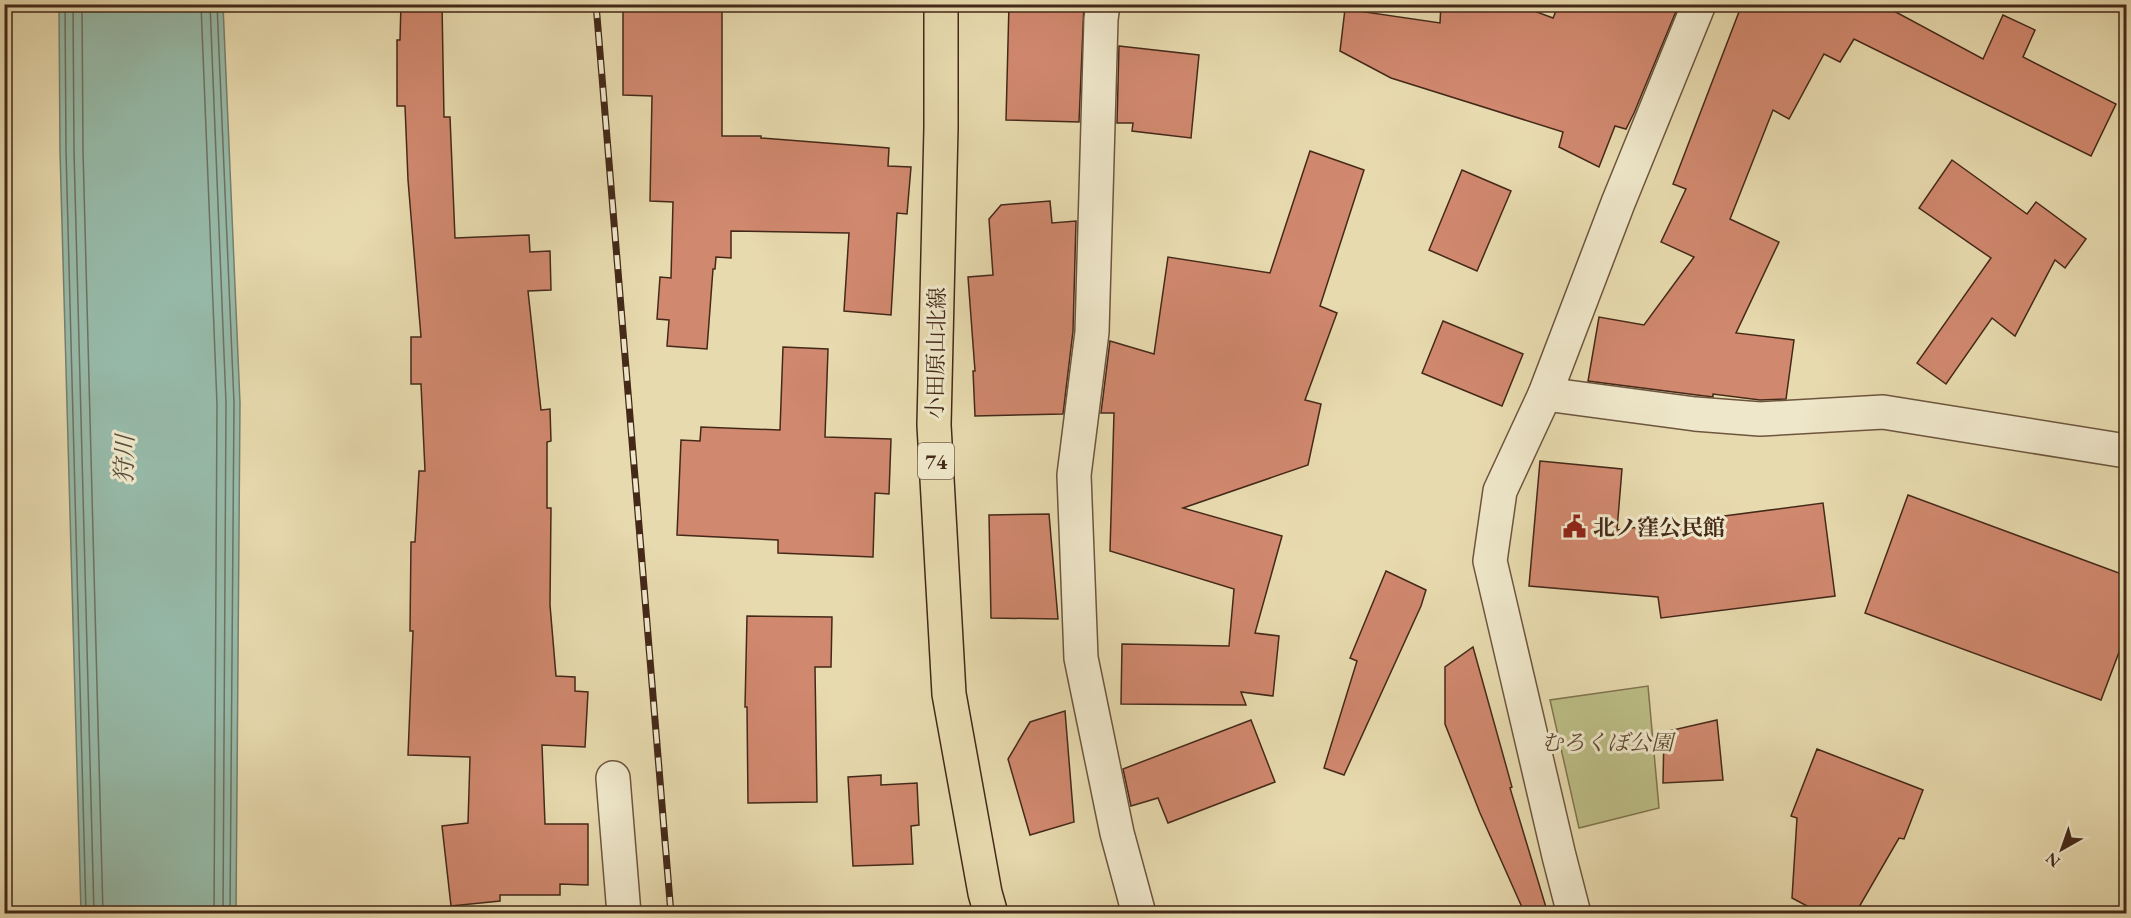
<svg xmlns="http://www.w3.org/2000/svg" width="2131" height="918" viewBox="0 0 2131 918" font-family="'EB Garamond','Noto Serif JP',serif">
<style>
.green{fill:#bcbe86;stroke:#807450;stroke-width:1.5}
.water{fill:#97bbaa;stroke:#768170;stroke-width:1.5}
.lines{fill:none;stroke-linecap:round;stroke-linejoin:round}
.shore{stroke:#6e7262;stroke-width:1.5}
.building{fill:#d0886e;stroke:#442919;stroke-width:1.5}
.street-casing{stroke:#6d553e;stroke-width:36}
.primary-casing{stroke:#442919;stroke-width:36}
.street{stroke:#efe7ca;stroke-width:33}
.primary{stroke:#e7daae;stroke-width:33}
.rail-casing{stroke:#442919;stroke-width:7}
.rail{stroke:#efe7ca;stroke-width:4.5;stroke-dasharray:14;stroke-linecap:butt}
.labels{text-anchor:middle;dominant-baseline:central;stroke-width:6;stroke-linejoin:round;paint-order:stroke}
.shield{fill:#efe7ca;stroke:#77624e;stroke-width:1.5}
.shield-label{font-size:21px;font-weight:bold;fill:#442919}
.street-label{font-size:22px;fill:#442919;stroke:#efe7ca}
.poi-label{font-size:22px;font-weight:bold;fill:#442919;stroke:#efe7ca;text-anchor:start}
.park-label{font-size:22px;font-style:italic;fill:#5c472f;stroke:#efe7ca}
.water-label{font-size:24px;font-style:italic;fill:#594e3d;stroke:#efe7ca}
</style>
<rect width="100%" height="100%" fill="#e7daae"/>
<filter id="stains"><feTurbulence type="fractalNoise" baseFrequency=".00333" numOctaves="4"/><feColorMatrix values="0 0 0 0 .2 0 0 0 0 .09 0 0 0 0 .02 0 0 0 .5 -.17"/></filter>
<radialGradient id="worn" r=".72"><stop offset=".6" stop-color="#630" stop-opacity="0"/><stop offset="1" stop-color="#630" stop-opacity=".3"/></radialGradient>
<path class="green" d="M1648,686L1659,808L1579,828L1550,700Z"/>
<path class="water" d="M59,5H223L240,403L236,913H81L60,151Z"/>
<g class="lines">
<g class="shore">
<path d="M65,4L66,151L86,914"/>
<path d="M73,4L74,151L94,914"/>
<path d="M82,4L83,151L103,914"/>
<path d="M201,4L217,404L214,914"/>
<path d="M210,4L226,403L223,914"/>
<path d="M217,4L234,403L230,914"/>
</g>
</g>
<g class="building">
<path d="M401,4H442L444,117H450L455,238L529,235L530,252L550,251L551,290L528,291L541,410L550,409L551,441L547,442V508H551L550,605L556,676L575,677V691L588,692L585,747L542,745L545,824H588V885L560,884V895H500V901L451,906L442,826L468,823L470,757L408,755L413,631H410L411,542H415L419,471H425L421,384H411V337H421L408,180L405,106H397V40H400Z"/>
<path d="M623,4H722V136H761V138L889,148L888,166L911,167L907,214L897,213L891,315L844,311L849,233L731,231V258L716,257L715,269H713L707,349L667,346L669,320L657,319L660,277L671,278L673,202L650,201L652,96L623,95Z"/>
<path d="M1009,4H1084L1079,122L1006,120Z"/>
<path d="M1441,4H1515L1553,18L1559,4H1679L1634,113L1626,129L1615,126L1599,167L1559,147L1563,132L1391,78L1340,51L1345,9L1440,23Z"/>
<path d="M1742,4H1881L1983,59L2003,15L2035,30L2023,57L2116,104L2091,156L1854,39L1840,62L1824,54L1789,119L1773,110L1730,219L1779,242L1736,333L1794,340L1786,399L1760,400L1713,394V397L1697,395L1588,381L1599,317L1644,325L1694,257L1661,242L1686,189L1673,184Z"/>
<path d="M1119,46L1199,55L1191,138L1132,131L1133,123H1117Z"/>
<path d="M1310,151L1364,170L1320,306L1337,313L1305,400L1321,404L1308,465L1183,508L1282,536L1255,633L1279,636L1273,696L1241,692L1246,705L1121,704L1122,644L1229,646L1234,589L1110,551L1114,413H1101L1110,341L1154,354L1168,257L1270,273Z"/>
<path d="M1952,160L2027,214L2036,202L2086,239L2065,268L2055,260L2015,336L1992,318L1946,384L1917,363L1991,258L1919,208Z"/>
<path d="M1462,170L1511,191L1477,271L1429,250Z"/>
<path d="M1050,201L1052,223L1076,221L1073,331L1063,414L975,416L973,371H975L968,277L993,275L989,219L1001,205Z"/>
<path d="M1443,321L1523,354L1502,406L1422,373Z"/>
<path d="M783,347L828,349L825,437L891,439L889,494L875,493L873,557L778,553V540L677,535L681,440L700,441L701,427L780,430Z"/>
<path d="M1540,461L1622,469L1617,530L1823,503L1835,596L1661,618L1658,597L1529,586Z"/>
<path d="M1908,495L2127,576V631L2101,700L1865,613Z"/>
<path d="M1049,514L1058,619L991,618L989,515Z"/>
<path d="M1386,571L1426,590L1421,606L1344,775L1324,768L1357,661L1350,658Z"/>
<path d="M747,616L832,617L831,667H815L817,802L748,803L747,707H745Z"/>
<path d="M1473,647L1512,787L1510,788L1548,914H1525L1480,813L1445,724V667Z"/>
<path d="M1065,711L1074,822L1030,835L1008,759L1030,722Z"/>
<path d="M1251,720L1275,782L1168,823L1158,798L1131,806L1123,769Z"/>
<path d="M1717,720L1723,780L1663,783L1664,732Z"/>
<path d="M1817,749L1923,790L1904,839L1899,838L1855,914H1822L1792,898L1797,818L1791,816Z"/>
<path d="M881,775V785L917,783L919,825L911,826L913,864L853,866L848,777Z"/>
</g>
<g class="lines">
<defs>
<g id="street">
<path d="M1103,4L1101,19L1092,332L1074,475L1081,658L1117,833L1139,914"/>
<path d="M1545,394L1695,414L1760,419L1883,412L2126,451"/>
<path d="M613,778L624,914"/>
<path d="M1574,914L1559,856L1490,561L1500,491L1545,394L1618,203L1699,4"/>
</g>
<path id="primary" d="M941,4V128L934,425L949,694L985,893L991,914"/>
</defs>
<use href="#street" class="street-casing"/>
<use href="#primary" class="primary-casing"/>
<use href="#street" class="street"/>
<use href="#primary" class="primary"/>
<defs>
<path id="rail" d="M596,4L671,914"/>
</defs>
<use href="#rail" class="rail-casing"/>
<use href="#rail" class="rail"/>
</g>
<defs>
<symbol id="civic-bare" viewBox="-9 -9 18 18"><path d="M-.6-6.5H3V-4.5H.6V-3L4-1V1h2V6H-6V1h2V-1L-.6-3ZM-1.2 2.5V6h2.4V2.5Z" fill="#8f2418" stroke="#efe7ca" stroke-width="2.5" paint-order="stroke"/></symbol>
</defs>
<g fill-rule="evenodd">
<use href="#civic-bare" x="1558" y="510" width="33" height="33"/>
</g>
<g class="labels">
<rect class="shield" x="918" y="443" width="36" height="36" rx="4.5"/>
<g class="shield-label">
<text x="936" y="461">74</text>
</g>
<g class="street-label">
<text transform="translate(936 353) rotate(-89)">小田原山北線</text>
</g>
<g class="poi-label">
<text x="1593" y="527">北ノ窪公民館</text>
</g>
<g class="park-label">
<text x="1607" y="742">むろくぼ公園</text>
</g>
<g class="water-label">
<text transform="translate(124 459) rotate(-88)">狩川</text>
</g>
</g>
<rect width="2131" height="918" fill="none" stroke="#e7daae" stroke-width="24"/>
<rect x="6" y="6" width="2119" height="906" fill="none" stroke="#442919" stroke-width="3"/>
<rect x="12" y="12" width="2107" height="894" fill="none" stroke="#442919" stroke-width="1.5"/>
<g transform="translate(2062 849) rotate(220)" stroke="#efe7ca" stroke-width="4.5" paint-order="stroke">
<path d="M0-4.5L10 22L0 15L-10 22Z" fill="#442919"/>
<text y="-9" font-size="16" font-weight="bold" text-anchor="middle" fill="#442919">N</text>
</g>
<rect width="100%" height="100%" filter="url(#stains)"/>
<rect width="100%" height="100%" fill="url(#worn)"/>
</svg>
